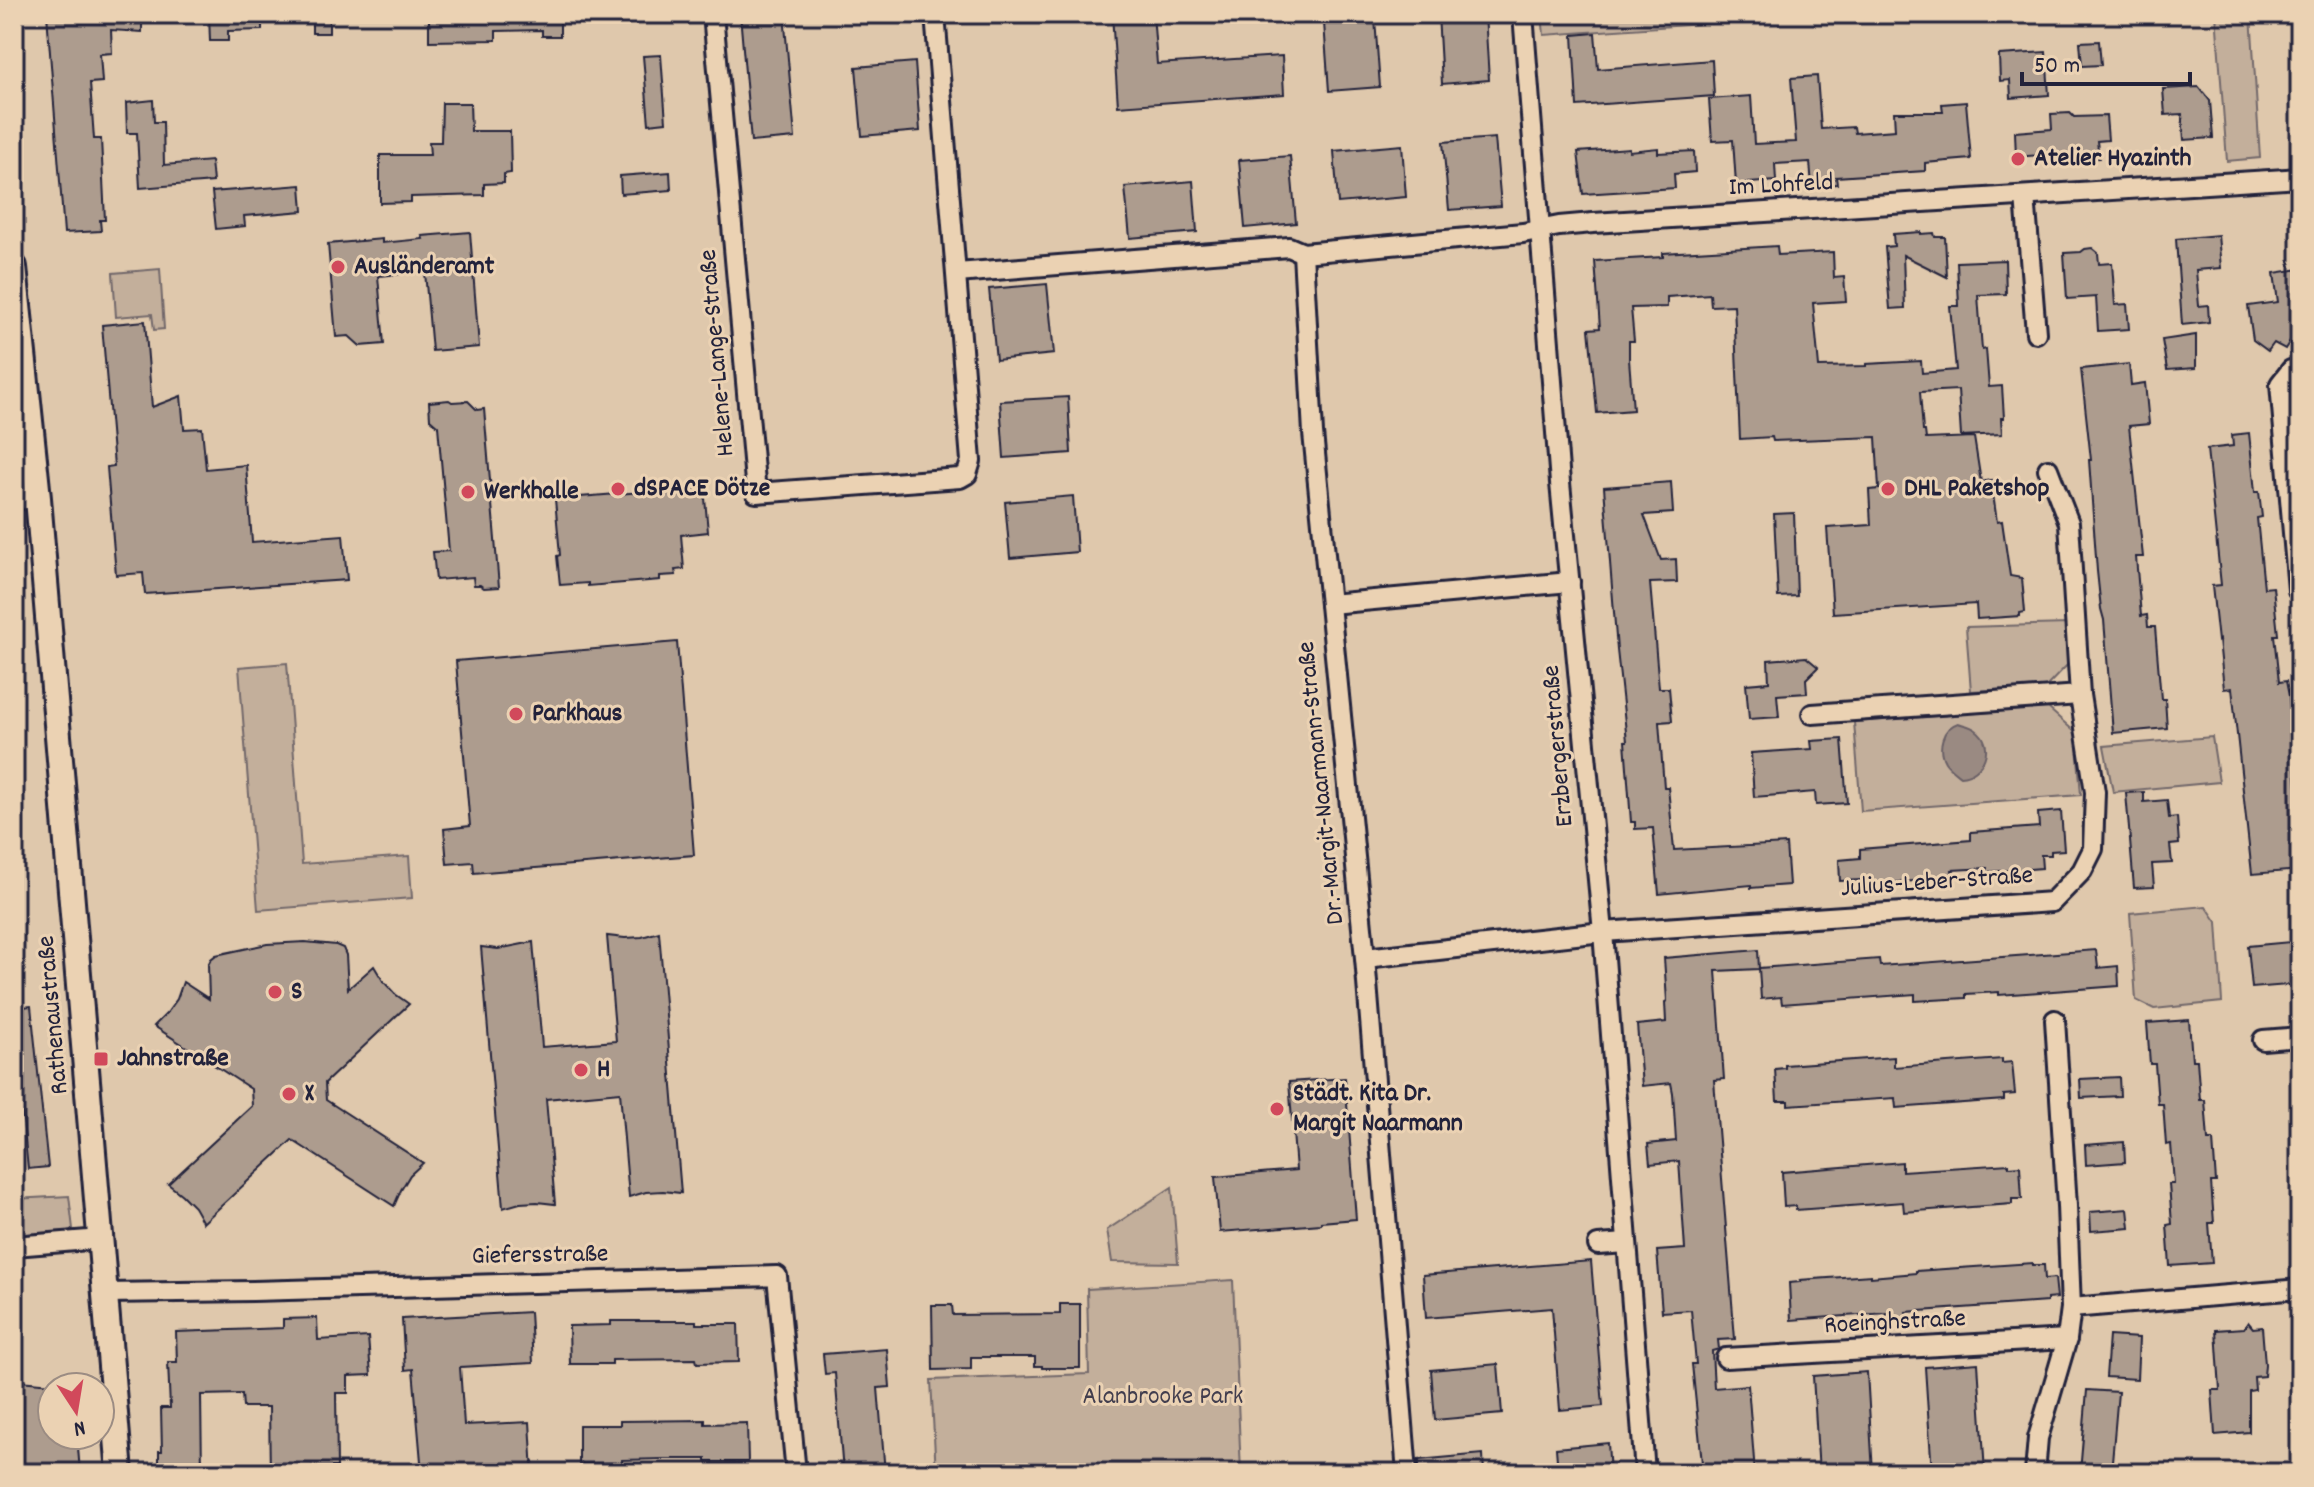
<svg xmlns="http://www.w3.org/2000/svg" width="2314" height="1487" viewBox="0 0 2314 1487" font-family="Dekko,sans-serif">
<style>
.green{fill:#c3af9b;stroke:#72686b;stroke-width:2}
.water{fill:#9a8a82;stroke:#6a6066;stroke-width:2}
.building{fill:#ad9c8e;stroke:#22223b;stroke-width:2}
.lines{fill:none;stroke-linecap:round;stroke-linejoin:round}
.minor-casing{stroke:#22223b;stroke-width:24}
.tertiary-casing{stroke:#22223b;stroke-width:30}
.minor{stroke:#ebd2b3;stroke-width:18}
.tertiary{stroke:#ebd2b3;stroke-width:24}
.poi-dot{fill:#d1495b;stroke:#ebd2b3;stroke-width:3}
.labels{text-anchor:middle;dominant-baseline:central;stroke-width:6;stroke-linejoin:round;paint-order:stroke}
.poi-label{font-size:26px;font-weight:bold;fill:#22223b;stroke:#ebd2b3;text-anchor:start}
.street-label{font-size:26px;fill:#22223b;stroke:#ebd2b3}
.park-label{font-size:26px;fill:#423e4e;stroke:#ebd2b3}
</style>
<rect width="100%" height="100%" fill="#dfc8ac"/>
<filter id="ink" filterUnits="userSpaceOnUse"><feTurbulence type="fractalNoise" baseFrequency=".0125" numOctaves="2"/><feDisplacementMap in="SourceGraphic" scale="16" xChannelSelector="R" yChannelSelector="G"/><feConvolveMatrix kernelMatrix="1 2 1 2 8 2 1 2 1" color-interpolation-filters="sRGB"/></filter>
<g filter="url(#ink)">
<g class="green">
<path d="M1542,14H1845L1544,35Z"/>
<path d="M2216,14H2251L2260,158L2227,161Z"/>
<path d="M160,269L164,329L154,330L152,314L116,317L113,273Z"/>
<path d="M2068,624L2070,662L2046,687L1971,691L1966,627Z"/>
<path d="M287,663L302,864L409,856L412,898L258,910L239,667Z"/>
<path d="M2048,708L2076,733L2081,795L1861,811L1854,722Z"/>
<path d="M2212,737L2219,782L2113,792L2104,746Z"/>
<path d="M2206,906L2217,922L2222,1002L2154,1009L2136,1000L2130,913Z"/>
<path d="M1172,1187L1178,1263L1112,1262L1107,1230Z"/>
<path d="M69,1196L73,1229L67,1231L14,1235V1199Z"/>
<path d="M1233,1280L1241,1473H936L931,1380L1089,1374L1087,1289Z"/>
</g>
<path class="water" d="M1958,723C1964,725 1971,726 1976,730C1996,745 1984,775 1960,776C1955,772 1949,768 1945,762C1937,748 1942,728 1958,723Z"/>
<g class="building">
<path d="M47,14H142V32L111,30L112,53L100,54L102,82L90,83L94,139H101L105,220H100L101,231L64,233Z"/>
<path d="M209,14H262V30L228,31V41H210Z"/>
<rect x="312" y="14" width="17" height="19"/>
<path d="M429,14H560V36H542V30L496,31V40L429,41Z"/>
<path d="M740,14H784L795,138L751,142Z"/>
<path d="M1112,14H1153L1157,64L1282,56L1284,94L1118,106Z"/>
<path d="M1438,14H1485L1489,80L1442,84Z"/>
<path d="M1375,19L1380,87L1329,91L1324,23Z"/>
<path d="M1595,33L1598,69L1712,60L1714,96L1577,106L1573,35Z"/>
<path d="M2099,41L2101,65L2082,66L2080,42Z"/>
<path d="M2046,52L2049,95L2011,98L2010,80L2000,81L1999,55Z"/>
<path d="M661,55L666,122L649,124L643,56Z"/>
<path d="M915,62L920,131L862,136L856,67Z"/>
<path d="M1817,76L1821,129L1854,127L1855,133L1895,130L1894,112H1943L1942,104L1966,102L1971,159L1925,163V171L1836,177L1837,184L1812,186L1810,162L1775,164L1776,181L1736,184L1733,140L1712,141L1709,99L1751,96L1754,144L1796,142L1791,78Z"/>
<path d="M2199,87L2210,101L2213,138L2184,140L2182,114L2165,115L2163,89Z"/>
<path d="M153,100L154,122H163L164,165L211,161L213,182L140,188L137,133H127L126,103Z"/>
<path d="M442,103H470L471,131H510L511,173L504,174V183L484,184V195L411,197V202L380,203V155H430L429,142H441Z"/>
<path d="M2070,113L2074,117L2106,116L2108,140L2097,141L2099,158L2054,160V154L2016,157L2015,132L2052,129L2051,114Z"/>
<path d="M1495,138L1501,206L1449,210L1443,142Z"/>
<path d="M1402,145L1406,197L1338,203L1334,151Z"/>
<path d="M1629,148V151L1658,148V153L1694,151L1695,172L1674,174L1675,188L1583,194L1578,152Z"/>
<path d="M1290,156L1296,223L1245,228L1239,160Z"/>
<path d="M670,172L671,190L621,194L620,176Z"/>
<path d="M1193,181L1197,232L1130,238L1125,187Z"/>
<path d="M301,185L303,211L244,216L245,226L216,229L212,192Z"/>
<path d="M470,232L479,347L432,351L425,272L378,276L384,344L360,346L349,336L336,337L328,244L382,239V243L423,239L422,236Z"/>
<path d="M1921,232V234L1934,233L1935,237H1945L1947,277L1903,255L1905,308L1890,309L1885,247L1894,246L1893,234Z"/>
<path d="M2218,235L2221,268L2196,270L2199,306L2208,305L2209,322L2182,325L2176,239Z"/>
<path d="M1777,246L1778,255L1833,252L1834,278L1844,277L1846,301L1813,303L1819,367L1866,366V364L1921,361L1922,373L1956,370L1950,306H1959L1957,262L2005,260L2006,294L1978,295L1982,350L1986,349L1989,387L2002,386L2004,418H2001L2002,434L1961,436L1958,390L1920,392L1923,431H1925L1926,439L1974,437L1981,482L1991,480L1997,522L2002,521L2010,576L2022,578L2025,612L2020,613V616L1977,619L1976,604L1833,613L1827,528L1871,525L1869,490L1879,489L1876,437L1773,441L1772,437L1740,439L1734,305L1711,306L1710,294L1667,297V307L1631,308L1634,341H1629V359L1633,410L1597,413L1589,329L1600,328L1595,261L1663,257V253Z"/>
<path d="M2092,248L2098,253L2099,264L2112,263L2115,305L2127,304L2129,329L2098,331L2096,297L2067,299L2064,253L2081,252L2085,249Z"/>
<path d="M2300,269V348L2290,341L2285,349L2274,343L2268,351L2253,340L2248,306L2278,302L2274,273Z"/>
<path d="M1047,284L1054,354L996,360L989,289Z"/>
<path d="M145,321L152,407L181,396L184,429L202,428L206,469L246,465L252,542L343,535L347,580L145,594L143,573L116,575L107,467L114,466L102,325Z"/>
<path d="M2196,335V368L2167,370L2162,340Z"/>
<path d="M2129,364L2131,385L2145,383L2149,424L2129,426L2143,557H2136L2141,616L2147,615L2148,627H2155L2161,699H2165L2167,728L2113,733L2104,620L2101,609L2097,571L2089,460H2091L2081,369Z"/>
<path d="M1068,397L1071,453L1004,458L1000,401Z"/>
<path d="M449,400L452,402L468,401L477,410L484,409L499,587L484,588L480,585H474L473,577L436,580L433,552L449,551L438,426L430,419L429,402Z"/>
<path d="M2249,433L2255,492H2259L2262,517L2257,518L2264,588L2273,587L2278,635H2274L2279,682L2286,681L2289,696L2300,822V870L2252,874L2232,688L2224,689L2219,640L2218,641L2212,586L2221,585L2207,449L2233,446L2232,435Z"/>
<path d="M1671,482L1673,513L1644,515L1661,560L1676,559L1677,582L1650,583L1659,688H1669L1672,721L1659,722L1664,787H1668L1674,850L1786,844L1789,885L1751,888V885L1659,894L1653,828L1635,829V822H1631L1625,741H1627L1617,650L1604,487Z"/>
<path d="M704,487L708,532L681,535L684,569L675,570L676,575L660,576V580L588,586V583L560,585L557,556L560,555L555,499Z"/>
<path d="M1073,496L1077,552L1010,558L1005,502Z"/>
<path d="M1794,513L1797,596L1778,597L1774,514Z"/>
<path d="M677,642L694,855L474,873L473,862L447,864L444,829L470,826L456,661Z"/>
<path d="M1806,657L1818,667L1806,679L1807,693L1777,695L1779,717L1749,719L1746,684L1769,682L1768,660Z"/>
<path d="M1842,739L1847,803L1816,805L1815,792L1754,797L1751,753L1812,749L1811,741Z"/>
<path d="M2144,792V802L2167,800L2169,818L2177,817L2179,844L2170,845L2172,863L2152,864L2154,887L2134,888L2126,793Z"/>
<path d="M2061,811L2064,850L2051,851V855H2041L2042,868L1987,872V868L1952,870L1953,878L1862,885V880L1840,881L1839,860L1860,858V849L1971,840V832L2039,827L2038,813Z"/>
<path d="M659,932L681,1193L663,1191L646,1192L629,1197L620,1092L546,1099L555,1204L537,1202L520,1203L503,1208L481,947L498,949L533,942L542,1047L616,1041L607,936L625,938L642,937Z"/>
<path d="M305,942L336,945L343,948L346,955L348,989L374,966L383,981L395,994L409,1004L325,1083L326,1100L423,1163L410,1175L401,1190L394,1206L292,1140L203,1223L194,1207L182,1195L168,1184L252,1106L251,1089L154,1026L167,1013L177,999L183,982L209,999L208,965L211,959L216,955L267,944Z"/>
<path d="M2290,942L2291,956L2300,955V984L2252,988L2248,946Z"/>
<path d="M1758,950L1759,969L1716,971L1724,1079L1714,1080L1735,1339L1718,1340L1719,1349L1712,1351L1714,1388L1748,1385L1755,1473H1703L1692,1364H1696L1691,1310L1662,1312L1657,1251L1685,1249L1679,1161L1650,1164L1648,1144L1676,1141L1673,1093L1671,1083L1642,1086L1637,1025L1666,1022L1665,1002L1667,1001L1664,958Z"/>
<path d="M2096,950L2098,968L2118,966L2119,986L1999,995V992L1966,994V998L1915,1001V994L1782,1004L1781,997L1761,999L1759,968L1879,959L1880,966Z"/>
<path d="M31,1006L48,1167L28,1169L14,1034V1008Z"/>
<path d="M2189,1020L2192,1060H2197L2200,1100H2205L2208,1140H2213L2216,1182H2211L2214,1223H2209L2212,1263L2170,1266L2167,1225L2172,1224L2169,1184H2174L2171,1144L2166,1145L2163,1104H2158L2155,1064H2150L2147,1023Z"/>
<path d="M1894,1057V1067L2002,1059V1063L2012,1062L2015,1094L2004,1095V1100L1896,1108L1895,1098L1788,1105V1101H1777L1775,1069L1785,1068V1065Z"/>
<path d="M2119,1077L2120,1096L2081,1098L2080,1079Z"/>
<path d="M1345,1078L1356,1219L1321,1222V1224L1220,1232L1215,1177L1296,1170L1289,1082Z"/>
<path d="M2124,1142L2125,1162L2086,1165L2085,1145Z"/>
<path d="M1902,1162V1171L2009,1164V1167L2020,1166L2022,1199H2012V1204L1904,1212L1903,1202L1796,1210V1206L1784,1207L1782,1172Z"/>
<path d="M2128,1209L2130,1228L2091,1231L2090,1212Z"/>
<path d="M1591,1261L1603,1406L1560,1410L1552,1308L1426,1318L1423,1275Z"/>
<path d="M2032,1263V1265H2044L2045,1279L2055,1278L2057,1298L2047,1299V1302L1906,1312L1907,1318L1896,1319L1886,1320V1313L1791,1320L1789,1283L1801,1282L1800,1280L1871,1275V1277L1916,1273V1271Z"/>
<path d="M1060,1304H1080V1368H1042V1366H1035V1357H971V1369L933,1370L932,1305H952L953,1315L1060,1314Z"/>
<path d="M530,1312L533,1363L460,1367L464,1425L530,1422L533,1473H422L413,1369L405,1370L402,1319Z"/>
<path d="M317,1318L318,1340L368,1337L371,1375L348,1376V1393H336L337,1467H295V1473H270L269,1407H243L242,1394L201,1395L202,1473H159V1451H162L161,1408H170L168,1362H177L176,1332L283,1328V1319Z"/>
<path d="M611,1321H696V1324H738L739,1362L697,1363L696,1359L612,1360V1364H570L569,1326L611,1325Z"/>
<path d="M2248,1322L2253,1328L2262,1327L2265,1364L2264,1376L2254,1377L2255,1390L2249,1391V1432L2215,1435L2212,1390H2220L2216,1330L2244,1328Z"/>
<path d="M2109,1336L2139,1338L2137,1379L2106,1377Z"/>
<path d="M887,1349L890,1387L878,1388L885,1473H843L835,1373L825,1374L823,1354Z"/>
<path d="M1978,1363L1985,1473H1932L1925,1367Z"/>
<path d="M1498,1364L1502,1414L1435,1420L1431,1370Z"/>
<path d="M1867,1372L1873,1473H1819L1813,1376Z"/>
<path d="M19,1381L52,1384V1435L77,1436L80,1472L14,1466V1393L18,1394Z"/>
<path d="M2087,1390L2118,1392L2111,1473H2080Z"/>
<path d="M705,1420V1424L747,1423L748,1462H706V1459H664L622,1460V1463L579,1464V1425H620V1421Z"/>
<path d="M1608,1443L1610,1473H1558L1556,1448Z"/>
<path d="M1483,1454L1484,1473H1419V1460Z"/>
</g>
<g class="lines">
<defs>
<g id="minor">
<path d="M713,14L756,493L960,478L967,474L971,461L935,14"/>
<path d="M1523,14L1560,483L1603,932L1645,1473"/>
<path d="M2025,196L2036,333"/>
<path d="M1303,253L1313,433L1365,958L1407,1473"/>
<path d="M957,273L1289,247L1303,253L1523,233L1559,226L1593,223L2300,178"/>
<path d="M2300,369L2291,370L2280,384L2298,590L2300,591"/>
<path d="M14,500L38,498"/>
<path d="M1330,604L1570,582"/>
<path d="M1812,714L2080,695"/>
<path d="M1365,958L1603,932L2052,902L2082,871L2093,849L2095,792L2080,695L2069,523L2048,469"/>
<path d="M2263,1040L2300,1037"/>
<path d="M1598,1245L1627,1243"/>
<path d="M14,1246L101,1239"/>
<path d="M105,1293L253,1291L777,1276L796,1473"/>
<path d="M2071,1308L2300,1289"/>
<path d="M1726,1358L2067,1339"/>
<path d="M2035,1473L2038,1438L2067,1339L2071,1308L2067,1206L2055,1020"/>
</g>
<path id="tertiary" d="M14,267L38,498L120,1473"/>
</defs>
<use href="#minor" class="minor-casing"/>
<use href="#tertiary" class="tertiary-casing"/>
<use href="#minor" class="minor"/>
<use href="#tertiary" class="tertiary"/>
</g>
</g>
<g class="poi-dot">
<circle cx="2018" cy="159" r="8"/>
<circle cx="338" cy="267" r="8"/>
<circle cx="618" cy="489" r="8"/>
<circle cx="1888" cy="489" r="8"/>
<circle cx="468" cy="492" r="8"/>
<circle cx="516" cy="714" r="8"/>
<circle cx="275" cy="992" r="8"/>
<rect x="93" y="1051" width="16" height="16" rx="4"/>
<circle cx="581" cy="1070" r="8"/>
<circle cx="289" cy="1094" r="8"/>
<circle cx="1277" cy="1109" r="8"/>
</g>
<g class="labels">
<g class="poi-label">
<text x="2034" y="159">Atelier Hyazinth</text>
<text x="354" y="267">Ausländeramt</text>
<text x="634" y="489">dSPACE Dötze</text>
<text x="1904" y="489">DHL Paketshop</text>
<text x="484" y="492">Werkhalle</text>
<text x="532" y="714">Parkhaus</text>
<text x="291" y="992">S</text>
<text x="117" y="1059">Jahnstraße</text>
<text x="597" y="1070">H</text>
<text x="305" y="1094">X</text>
<text x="1293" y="1094">Städt. Kita Dr.<tspan x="1293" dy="30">Margit Naarmann</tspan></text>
</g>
<g class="street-label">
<text transform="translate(1781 186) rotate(-3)">Im Lohfeld</text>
<text transform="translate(718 353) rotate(-95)">Helene-Lange-Straße</text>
<text transform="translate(1559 746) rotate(-95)">Erzbergerstraße</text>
<text transform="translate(1322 783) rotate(-96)">Dr.-Margit-Naarmann-Straße</text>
<text transform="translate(1937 883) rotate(-4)">Julius-Leber-Straße</text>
<text transform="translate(54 1015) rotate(-95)">Rathenaustraße</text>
<text transform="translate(540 1256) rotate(-1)">Giefersstraße</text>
<text transform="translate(1895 1323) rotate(-3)">Roeinghstraße</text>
</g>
<g class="park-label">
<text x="1163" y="1397">Alanbrooke Park</text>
</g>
</g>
<rect width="2314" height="1487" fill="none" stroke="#ebd2b3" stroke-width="48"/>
<rect x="24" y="24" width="2266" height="1439" fill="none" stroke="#22223b" stroke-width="3" filter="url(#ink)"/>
<g transform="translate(76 1411) rotate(168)"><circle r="38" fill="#ebd2b3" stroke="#9b8c83" stroke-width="2"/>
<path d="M0-6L14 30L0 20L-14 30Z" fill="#d1495b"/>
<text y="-12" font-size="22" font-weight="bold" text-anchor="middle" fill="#22223b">N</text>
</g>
<path d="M2022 72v12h168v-12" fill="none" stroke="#22223b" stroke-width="4"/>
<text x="2034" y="72" font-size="24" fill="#22223b" stroke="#ebd2b3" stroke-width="6" paint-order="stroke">50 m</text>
</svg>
